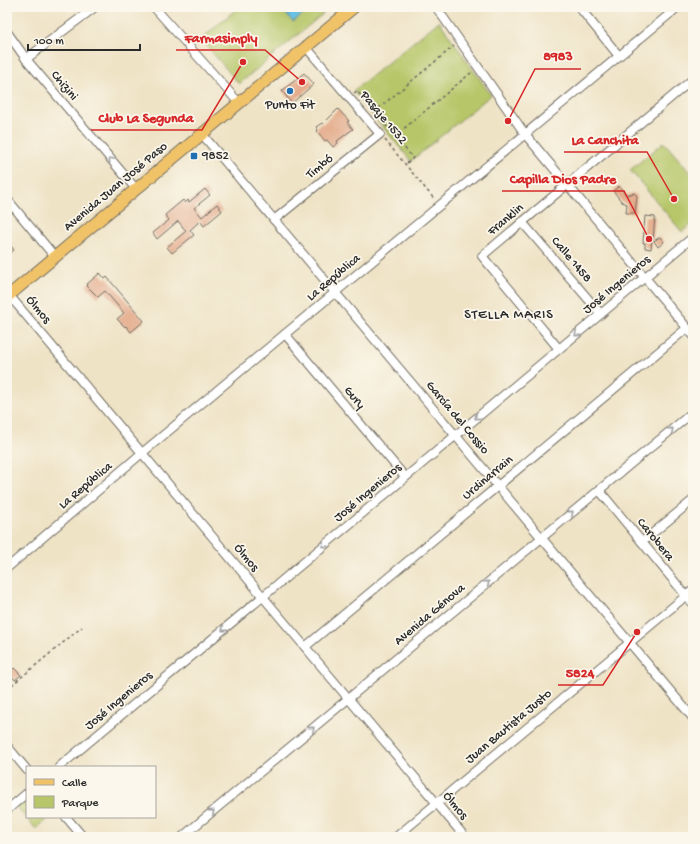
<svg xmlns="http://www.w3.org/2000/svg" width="700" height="844" viewBox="0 0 700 844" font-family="'Gochi Hand',sans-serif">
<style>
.green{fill:#b6c668;stroke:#70784a}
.water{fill:#67c1e5;stroke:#497688}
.building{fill:#e3a887}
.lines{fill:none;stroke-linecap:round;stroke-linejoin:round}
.minor-casing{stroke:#706b61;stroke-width:10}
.major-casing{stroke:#706b61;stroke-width:13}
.path{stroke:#706b61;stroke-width:1.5;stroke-dasharray:3 3;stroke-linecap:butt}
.minor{stroke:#fff;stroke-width:8}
.major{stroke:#f1c369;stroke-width:11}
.oneway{stroke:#a0a0a0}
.poi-dot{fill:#1f6fb2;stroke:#fbf7ec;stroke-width:1.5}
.labels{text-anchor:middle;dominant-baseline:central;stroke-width:3.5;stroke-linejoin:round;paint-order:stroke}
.street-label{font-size:13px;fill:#2b2b2b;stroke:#fbf7ec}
.poi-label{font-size:13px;fill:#2b2b2b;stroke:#fbf7ec}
.neighbourhood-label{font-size:14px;letter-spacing:1px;fill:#2b2b2b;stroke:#fbf7ec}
.leader{fill:none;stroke:#d62828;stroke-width:1.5}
.callout-dot{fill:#d62828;stroke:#fbf7ec;stroke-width:1.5}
.callout-label{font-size:14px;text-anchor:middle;font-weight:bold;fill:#d62828;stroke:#fbf7ec;stroke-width:3.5;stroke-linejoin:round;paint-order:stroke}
</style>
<rect width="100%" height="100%" fill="#fbf7ec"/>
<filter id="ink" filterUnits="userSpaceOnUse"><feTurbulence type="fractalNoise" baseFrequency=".025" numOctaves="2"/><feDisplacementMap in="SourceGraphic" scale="8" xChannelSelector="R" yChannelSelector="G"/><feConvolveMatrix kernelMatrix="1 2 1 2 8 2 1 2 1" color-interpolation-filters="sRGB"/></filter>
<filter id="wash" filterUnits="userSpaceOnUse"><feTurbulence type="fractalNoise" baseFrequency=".012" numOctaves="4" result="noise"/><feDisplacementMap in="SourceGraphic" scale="16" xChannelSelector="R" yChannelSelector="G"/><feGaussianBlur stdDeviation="0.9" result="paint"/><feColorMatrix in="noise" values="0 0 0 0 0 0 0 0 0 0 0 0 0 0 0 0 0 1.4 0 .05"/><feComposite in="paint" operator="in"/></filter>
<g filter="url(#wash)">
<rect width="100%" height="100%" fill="#efe3c6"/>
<g class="green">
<path d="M239,7H331L239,84L201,39Z"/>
<path d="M439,21L491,95L411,161L353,91Z"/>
<path d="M664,142L693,176V223L682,232L630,170Z"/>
<path d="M27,798V817H50L36,829L17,807Z"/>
</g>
<path class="water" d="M280,7H297L303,14L293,22Z"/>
<g id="blocks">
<g class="building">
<path d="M304,73L314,84L292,103L282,91Z"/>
<path d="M338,109L349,121L347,122L353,129L337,141L338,143L333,147L327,140L325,141L317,131L318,130L316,127L322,123L323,124Z"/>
<path d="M619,186L626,195L634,193L637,196L635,213H626L627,204L622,202L613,191Z"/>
<path d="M205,189L210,195L194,208L202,217L217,204L222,211L204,226L200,221L190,230L194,235L172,253L167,247L186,231L178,221L157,239L153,233L169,220L165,215L183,200L185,203L188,200L189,202Z"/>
<path d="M645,216L655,217L653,240L652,238L651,249L645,248V243H643Z"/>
<path d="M660,237L664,242L658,247L654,241Z"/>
<path d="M7,241L14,250L7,256Z"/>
<path d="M100,273L105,279L107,277L144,321L131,332L126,326L125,327L117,319L124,313L105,291L98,297L86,285Z"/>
<path d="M14,668L21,675L15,680L9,672Z"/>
</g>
</g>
</g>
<g filter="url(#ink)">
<use href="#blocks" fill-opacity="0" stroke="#706b61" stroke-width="1"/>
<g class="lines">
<defs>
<g id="minor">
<path d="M154,7L239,103"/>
<path d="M436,7L525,134L693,335"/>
<path d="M579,7L619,56"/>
<path d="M7,32L26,59L136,189"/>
<path d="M26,59L95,7"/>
<path d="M202,134L693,718"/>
<path d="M7,199L55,257"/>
<path d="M274,220L380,134L306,47"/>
<path d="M522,222L601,314"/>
<path d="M9,295L465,837"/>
<path d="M285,334L405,477"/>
<path d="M559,349L482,256L693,79"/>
<path d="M599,490L693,604"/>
<path d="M642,542L693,500"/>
<path d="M7,568L142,453L678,7"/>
<path d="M305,647L687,328"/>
<path d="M7,746L27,770"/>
<path d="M59,767L693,237"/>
<path d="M7,810L27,793"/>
<path d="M66,817L83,837"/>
<path d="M182,837L693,412"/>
<path d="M396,837L693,590"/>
</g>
<path id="major" d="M7,297L354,7"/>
</defs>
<use href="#minor" class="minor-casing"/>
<use href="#major" class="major-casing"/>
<g class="path">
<path d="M354,93L357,91L413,158L406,164"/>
<path d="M374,112L454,46"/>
<path d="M395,136L472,72"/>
<path d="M385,140L435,200"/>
<path d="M7,689L82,627"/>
</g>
<use href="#minor" class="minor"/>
<use href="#major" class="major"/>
</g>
<defs><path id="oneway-chevron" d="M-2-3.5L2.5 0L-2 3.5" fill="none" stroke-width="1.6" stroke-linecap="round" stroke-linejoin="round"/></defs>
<g class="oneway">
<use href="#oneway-chevron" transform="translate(111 160) rotate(-130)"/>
<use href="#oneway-chevron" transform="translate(577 334) rotate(140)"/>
<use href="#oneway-chevron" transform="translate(477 417) rotate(140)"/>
<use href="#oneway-chevron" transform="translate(671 430) rotate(-40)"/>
<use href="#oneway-chevron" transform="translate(571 513) rotate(-40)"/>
<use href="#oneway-chevron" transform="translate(324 545) rotate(140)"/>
<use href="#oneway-chevron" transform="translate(487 583) rotate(-40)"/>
<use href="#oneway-chevron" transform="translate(224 629) rotate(140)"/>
<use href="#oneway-chevron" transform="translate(312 729) rotate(-40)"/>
<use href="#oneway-chevron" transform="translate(212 812) rotate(-40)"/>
</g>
</g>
<g class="poi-dot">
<circle cx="290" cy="91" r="4"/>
<rect x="190" y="152" width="8" height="8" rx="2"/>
</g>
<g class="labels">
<g class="street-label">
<text transform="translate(64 86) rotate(50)">Chizini</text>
<text transform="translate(383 118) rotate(50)">Pasaje 1532</text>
<text transform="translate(320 167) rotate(-39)">Timbó</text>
<text transform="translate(116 187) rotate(-40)">Avenida Juan José Paso</text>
<text transform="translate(506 220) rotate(-40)">Franklin</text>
<text transform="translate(571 260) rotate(50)">Calle 1458</text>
<text transform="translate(334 278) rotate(-40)">La República</text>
<text transform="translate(617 285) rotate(-40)">José Ingenieros</text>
<text transform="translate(38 310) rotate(50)">Ólmos</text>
<text transform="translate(354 398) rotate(50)">Gury</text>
<text transform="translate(457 418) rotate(50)">García del Cossio</text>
<text transform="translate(488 478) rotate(-40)">Urdinarrain</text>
<text transform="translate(86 486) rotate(-40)">La República</text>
<text transform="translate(368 493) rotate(-40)">José Ingenieros</text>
<text transform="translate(655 540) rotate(51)">Carobera</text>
<text transform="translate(246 558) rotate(50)">Ólmos</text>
<text transform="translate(430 615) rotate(-40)">Avenida Génova</text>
<text transform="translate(119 701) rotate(-40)">José Ingenieros</text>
<text transform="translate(509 727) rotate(-40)">Juan Bautista Justo</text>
<text transform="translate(455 806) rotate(50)">Ólmos</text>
</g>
<g class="poi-label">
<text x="290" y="105">Punto Fit</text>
<text x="202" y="156" text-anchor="start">9852</text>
</g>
<g class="neighbourhood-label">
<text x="509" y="315">STELLA MARIS</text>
</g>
</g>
<path class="leader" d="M302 82L265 50H176M508 121L535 69H581M243 62L202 130H91M674 199L647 152H564M649 239L624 191H502M637 632L603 685H558"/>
<g class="callout-dot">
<circle cx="302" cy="82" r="4"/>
<circle cx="508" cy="121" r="4"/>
<circle cx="243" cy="62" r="4"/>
<circle cx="674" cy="199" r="4"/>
<circle cx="649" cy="239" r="4"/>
<circle cx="637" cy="632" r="4"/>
</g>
<g class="callout-label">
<text x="221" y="42">Farmasimply</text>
<text x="558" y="60">8983</text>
<text x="146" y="122">Club La Segunda</text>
<text x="605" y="144">La Canchita</text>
<text x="563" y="183">Capilla Dios Padre</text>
<text x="580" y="677">5824</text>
</g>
<rect width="700" height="844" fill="none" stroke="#fbf7ec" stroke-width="24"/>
<rect x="26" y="766" width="130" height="52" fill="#fbf7ec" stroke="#a8a59f"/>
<rect x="34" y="779" width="20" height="6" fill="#f1c369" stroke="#a8a59f"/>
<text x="62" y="786" font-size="12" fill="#2b2b2b">Calle</text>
<rect x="34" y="796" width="20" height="12" fill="#b6c668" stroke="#a8a59f"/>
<text x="62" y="806" font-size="12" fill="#2b2b2b">Parque</text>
<path d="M28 44v6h112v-6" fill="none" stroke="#2b2b2b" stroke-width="2"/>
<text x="34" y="44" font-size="12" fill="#2b2b2b" stroke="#fbf7ec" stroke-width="3" paint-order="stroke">100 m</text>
</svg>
